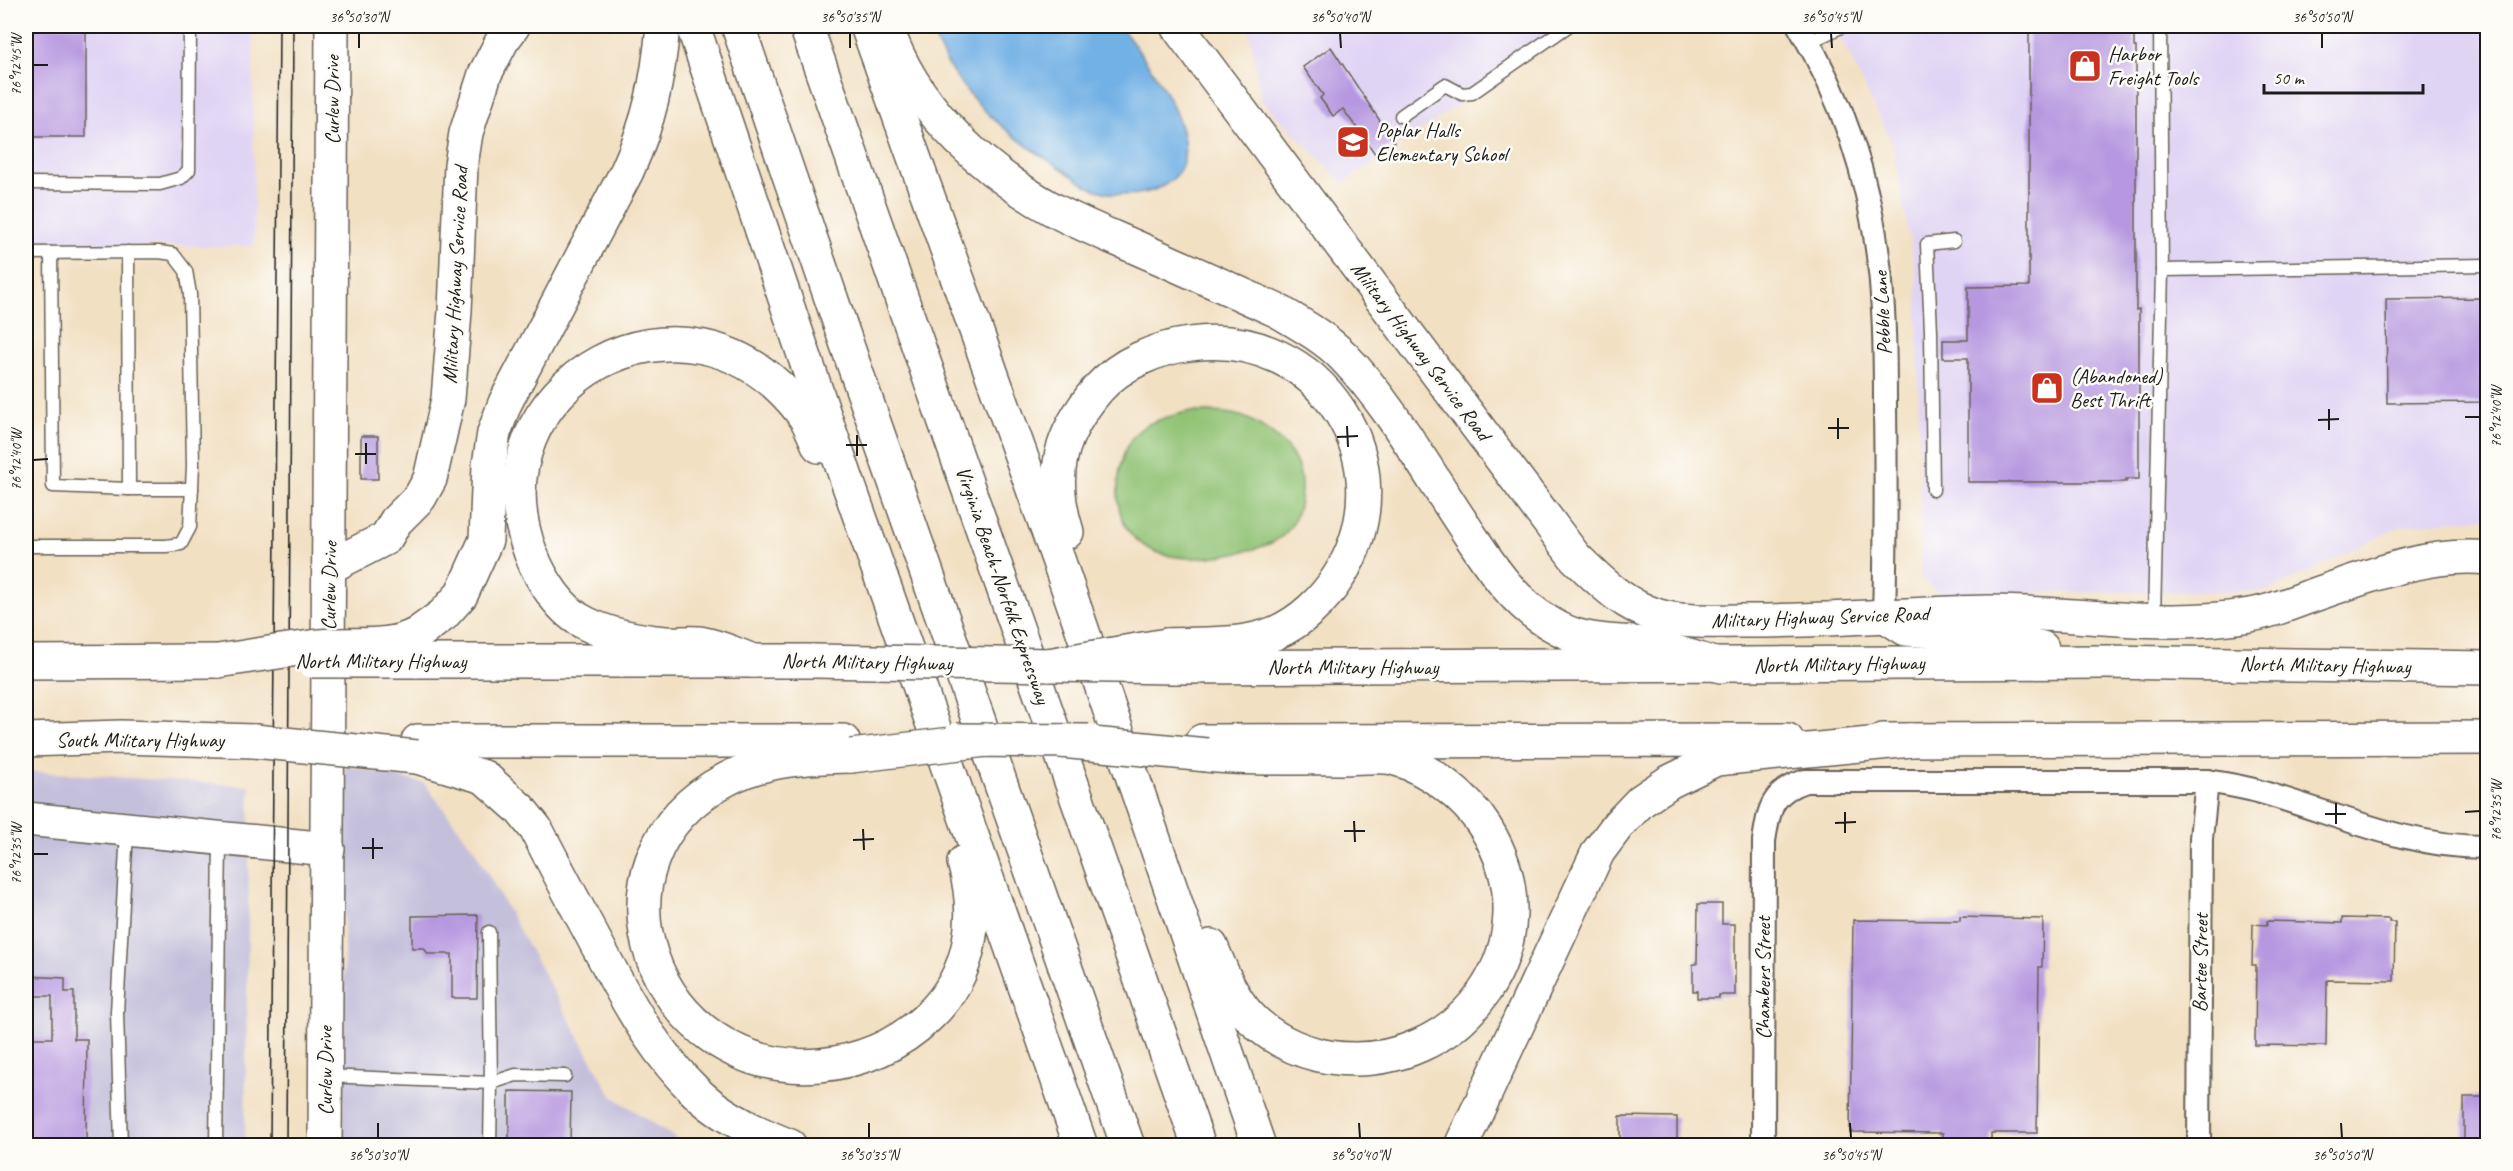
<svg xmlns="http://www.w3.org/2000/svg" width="2513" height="1171" viewBox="0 0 2513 1171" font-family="Caveat,sans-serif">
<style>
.built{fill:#e0d4f4}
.industrial{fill:#c4c0db}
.green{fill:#91c374;stroke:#567048;stroke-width:1.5}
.water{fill:#72b1e5;stroke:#476680;stroke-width:1.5}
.building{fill:#b697e0}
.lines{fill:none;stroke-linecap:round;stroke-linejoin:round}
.lane-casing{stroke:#676156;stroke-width:15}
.street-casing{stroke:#676156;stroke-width:26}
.secondary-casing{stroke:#676156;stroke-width:36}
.primary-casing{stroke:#676156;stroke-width:36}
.highway-casing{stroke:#676156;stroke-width:36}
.lane{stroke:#fff;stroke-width:12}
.street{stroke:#fff;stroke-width:22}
.secondary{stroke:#fff;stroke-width:33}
.primary{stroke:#fff;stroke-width:33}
.highway{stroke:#fff;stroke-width:33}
.tram{stroke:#1c1c1c;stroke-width:1.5}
.primary-bridge-casing{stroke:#676156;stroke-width:36;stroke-linecap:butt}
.highway-bridge-casing{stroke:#676156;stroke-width:36;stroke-linecap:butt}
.primary-bridge{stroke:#fff;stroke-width:33}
.highway-bridge{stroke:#fff;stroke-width:33}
.ticks{fill:none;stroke:#1c1c1c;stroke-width:2}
.labels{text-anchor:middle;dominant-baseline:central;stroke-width:5;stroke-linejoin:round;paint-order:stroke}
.poi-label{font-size:21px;fill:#1c1c1c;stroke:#fdfcf7;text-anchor:start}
.street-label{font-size:21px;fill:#1c1c1c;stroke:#fdfcf7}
.neatline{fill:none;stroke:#1c1c1c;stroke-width:2}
.ticks-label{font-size:15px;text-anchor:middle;fill:#1c1c1c}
</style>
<rect width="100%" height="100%" fill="#fdfcf7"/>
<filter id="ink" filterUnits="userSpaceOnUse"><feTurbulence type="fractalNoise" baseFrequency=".0167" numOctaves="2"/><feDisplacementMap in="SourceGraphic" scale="12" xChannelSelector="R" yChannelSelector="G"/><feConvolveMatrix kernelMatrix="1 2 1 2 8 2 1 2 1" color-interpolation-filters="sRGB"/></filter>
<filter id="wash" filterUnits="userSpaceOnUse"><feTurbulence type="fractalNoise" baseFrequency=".008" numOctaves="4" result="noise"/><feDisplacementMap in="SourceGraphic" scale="24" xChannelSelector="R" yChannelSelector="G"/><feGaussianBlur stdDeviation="1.35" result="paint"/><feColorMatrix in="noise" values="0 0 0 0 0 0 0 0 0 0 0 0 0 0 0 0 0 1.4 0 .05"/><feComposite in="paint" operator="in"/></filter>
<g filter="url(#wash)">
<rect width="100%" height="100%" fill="#f2e0c3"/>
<g class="built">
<path d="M26,26H253L254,246H26Z"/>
<path d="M1248,26H1574L1343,183L1262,101Z"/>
<path d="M1835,26H2487V517L2401,526L2269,591L1938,593L1921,577L1917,280L1892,143Z"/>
</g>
<g class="industrial">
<path d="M345,765L424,783L474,849L612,1096L686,1145L343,1146Z"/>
<path d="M26,771L250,786L245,1145H26Z"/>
</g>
<path class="green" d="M1187,412C1202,412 1217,411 1232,414C1255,418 1287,441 1296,462C1306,484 1301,521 1281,537C1267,548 1245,551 1229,554C1163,567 1106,548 1120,469C1128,426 1148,422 1187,412Z"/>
<path class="water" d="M930,26H1120C1144,58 1222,154 1163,186C1142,197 1120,197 1097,190C1085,186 1073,176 1062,169C1005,134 952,91 930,26Z"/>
<g id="blocks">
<g class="building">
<rect x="26" y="26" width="60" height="111"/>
<path d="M2029,26H2134V47H2136V310L2139,309V479H2126V482H1968V358H1943V340H1968V287L2029,286Z"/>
<path d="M1331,47L1394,142L1376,155L1343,109L1333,116L1320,98L1323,95L1303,67Z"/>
<path d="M2487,298V402L2387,403L2386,299Z"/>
<rect x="361" y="436" width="17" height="43"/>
<path d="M1698,904H1722V924H1735V995H1719V998H1697V991H1693V964H1697Z"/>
<path d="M478,915L477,998H452V954H428L424,948H412V916Z"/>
<path d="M1960,917L2043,919L2042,967H2039L2037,1133H1991V1146H1943V1133L1850,1132L1853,920L1960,921Z"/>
<path d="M2342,918L2389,919V922H2395L2394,981L2327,980L2326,1046L2255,1045L2256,965H2252L2253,924L2267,925V921L2342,923Z"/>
<path d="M26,976L65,978V992H74V1039H87L86,1146L26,1143V1038H52V996H26Z"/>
<path d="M509,1091L571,1092L570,1146H509Z"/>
<rect x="2464" y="1097" width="23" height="49"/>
<path d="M1620,1116L1677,1117V1146H1620Z"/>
</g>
</g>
</g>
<g filter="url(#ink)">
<use href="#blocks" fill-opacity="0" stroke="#676156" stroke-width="1.5"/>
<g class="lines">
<defs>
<g id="lane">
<path d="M1809,42L1843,26"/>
<path d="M1401,116L1445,85L1462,94L1472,93L1568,26"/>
<path d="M26,183L160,184L181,178L189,170L190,26"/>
<path d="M128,252L129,489H192"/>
<path d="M26,253L159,252L173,254L186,271L190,294L193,466L190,527L181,544L166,546H26"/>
<path d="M51,253L53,486L129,489"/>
<path d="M2162,270L2488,265"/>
<path d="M1933,490L1931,331L1927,244L1954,241"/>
<path d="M2154,619L2162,270L2160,26"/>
<path d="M326,1076L491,1083L489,932"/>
<path d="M121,1146L117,1012L127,831"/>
<path d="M216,1146L220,841"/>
<path d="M490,1146L491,1083L516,1075L565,1076"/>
</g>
<g id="street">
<path d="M1799,26C1851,113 1878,209 1883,310C1885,342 1885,374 1885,406C1886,476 1886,545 1884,615"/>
<path d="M1763,1146L1764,841C1769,809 1771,792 1805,781H2207C2224,784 2241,786 2257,791C2333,812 2406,848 2488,847"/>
<path d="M2199,1146L2201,838L2207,781"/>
</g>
<g id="secondary">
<path d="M1177,26L1575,557C1600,581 1624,606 1659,616C1684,623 1713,621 1739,621C1823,622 1906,613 1990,612C2076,612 2164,630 2250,615C2270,612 2289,604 2308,597C2364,578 2427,551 2488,558"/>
<path d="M329,567L386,538L396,521L420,497L430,479L448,399L455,311L461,165L466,133L485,74L502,41L513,26"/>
<path d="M26,819L328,849"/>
<path d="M325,1146L332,26"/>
</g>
<g id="primary">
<path d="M1884,615L1906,629L1972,633L2042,648"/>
<path d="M415,661H814"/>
<path d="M26,662L218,661"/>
<path d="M1174,667L2106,662L2488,668"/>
<path d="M26,740L121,737L254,741"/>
<path d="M1883,740L2488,738"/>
<path d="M418,741H843"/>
<path d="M1202,741L1787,740"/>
</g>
<g id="highway">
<path d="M693,26L829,429L1081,1146"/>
<path d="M738,26L857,374L1128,1146"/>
<path d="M806,26L1199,1146"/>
<path d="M867,26L1058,559L1259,1146"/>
<path d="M892,42C922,115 986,173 1054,210C1082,225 1113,237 1142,250C1188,270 1234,291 1280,312C1302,325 1325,338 1343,356C1389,403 1427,471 1464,526C1488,562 1512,602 1551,624C1582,643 1607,640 1642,644C1669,648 1696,659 1721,666"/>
<path d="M1067,532C1049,475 1059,435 1098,389C1120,364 1157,348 1190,344C1321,326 1409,464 1339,576C1324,600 1301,622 1275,633C1241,647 1203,643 1167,645"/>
<path d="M417,634L443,615L461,595L486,540L489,465L494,433L505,403L627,171C650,120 658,81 663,26"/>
<path d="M754,661C736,655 716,645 698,643C687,642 676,644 666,643C640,641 610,635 587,624C561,612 541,580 531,554C466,385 687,259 803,414C810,423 814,436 819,446"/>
<path d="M1207,755C1252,760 1298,757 1343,758C1358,758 1378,755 1393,758C1428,767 1466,797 1485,827C1558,941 1461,1077 1329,1057C1297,1052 1264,1035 1244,1010C1229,991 1220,968 1211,946"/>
<path d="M851,756C809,757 764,759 727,779C571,860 653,1079 820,1065C862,1061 898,1046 929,1016C972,975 980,917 964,862"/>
<path d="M417,757L484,777L520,809L536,829C560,875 584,921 609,967C633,1012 658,1055 695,1091C720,1116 756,1133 790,1146"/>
<path d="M1461,1146L1598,852L1618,825L1641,801L1669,782L1716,759L1911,740"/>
</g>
</defs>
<use href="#lane" class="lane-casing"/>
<use href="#street" class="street-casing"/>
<use href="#secondary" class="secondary-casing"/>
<use href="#primary" class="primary-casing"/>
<use href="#highway" class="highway-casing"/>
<use href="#lane" class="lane"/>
<use href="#street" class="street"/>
<use href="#secondary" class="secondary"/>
<use href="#primary" class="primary"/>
<use href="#highway" class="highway"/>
<g class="tram">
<path d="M270,1146L279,26"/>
<path d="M286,1146L293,26"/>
</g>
<defs>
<g id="primary-bridge">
<path d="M312,661H415"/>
<path d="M814,661L1174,667"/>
<path d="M957,740L1089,741"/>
</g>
<g id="highway-bridge">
<path d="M218,661C252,656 286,650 320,646C352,642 389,650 417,634"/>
<path d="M1048,665L1167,645"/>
<path d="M254,741L417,757"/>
<path d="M1061,741L1207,755"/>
<path d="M851,756L986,740"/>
</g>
</defs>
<use href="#primary-bridge" class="primary-bridge-casing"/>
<use href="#highway-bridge" class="highway-bridge-casing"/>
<use href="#primary-bridge" class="primary-bridge"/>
<use href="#highway-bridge" class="highway-bridge"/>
</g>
</g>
<path class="ticks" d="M359,33V48M850,33V48M1340,33L1341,48M1831,33L1832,48M2322,33V48M33,65H48M2329,409V430M2465,417H2480M1838,418V439M2318,420L2339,419M1347,426L1348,447M1828,428H1849M857,435V456M1337,437L1358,436M366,443V464M846,445H867M355,454H376M33,460L48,459M2336,803V824M1845,812V833M2465,812L2480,811M2325,814H2346M1354,821L1355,842M1835,823L1856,822M863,829L864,850M1344,831H1365M373,838V859M853,840L874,839M362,848H383M33,854H48M378,1123V1138M869,1123V1138M1359,1123L1360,1138M1850,1123L1851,1138M2341,1123L2342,1138"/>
<defs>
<symbol id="shop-square" viewBox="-11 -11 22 22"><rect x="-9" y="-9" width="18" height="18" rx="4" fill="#c8321e" stroke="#fdfcf7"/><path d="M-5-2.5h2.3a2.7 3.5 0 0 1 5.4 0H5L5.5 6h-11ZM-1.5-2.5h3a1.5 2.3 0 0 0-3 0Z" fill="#fff"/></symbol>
<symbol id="school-square" viewBox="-11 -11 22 22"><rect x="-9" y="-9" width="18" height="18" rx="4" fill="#c8321e" stroke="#fdfcf7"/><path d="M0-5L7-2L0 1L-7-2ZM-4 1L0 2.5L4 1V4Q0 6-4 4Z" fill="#fff"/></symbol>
</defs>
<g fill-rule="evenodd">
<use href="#shop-square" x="2066" y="47" width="38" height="38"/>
<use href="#school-square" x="1334" y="123" width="38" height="38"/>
<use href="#shop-square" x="2028" y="369" width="38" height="38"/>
</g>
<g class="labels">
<g class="poi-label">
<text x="2108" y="54">Harbor<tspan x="2108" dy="24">Freight Tools</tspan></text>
<text x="1376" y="130">Poplar Halls<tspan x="1376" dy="24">Elementary School</tspan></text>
<text x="2070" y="376">(Abandoned)<tspan x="2070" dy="24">Best Thrift</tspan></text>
</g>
<g class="street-label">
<text transform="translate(332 100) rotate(-90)">Curlew Drive</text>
<text transform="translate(455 275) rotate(-87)">Military Highway Service Road</text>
<text transform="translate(1882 313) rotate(-93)">Pebble Lane</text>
<text transform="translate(1421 351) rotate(53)">Military Highway Service Road</text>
<text transform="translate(1003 585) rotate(71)">Virginia Beach-Norfolk Expressway</text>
<text transform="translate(329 586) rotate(-89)">Curlew Drive</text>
<text transform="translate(1820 617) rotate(-2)">Military Highway Service Road</text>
<text x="381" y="661">North Military Highway</text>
<text transform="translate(867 662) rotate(1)">North Military Highway</text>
<text transform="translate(1839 664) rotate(-1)">North Military Highway</text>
<text transform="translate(2325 665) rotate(1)">North Military Highway</text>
<text x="1353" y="667">North Military Highway</text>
<text x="140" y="740">South Military Highway</text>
<text transform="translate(2200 963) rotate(-89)">Bartee Street</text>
<text transform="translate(1763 978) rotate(-90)">Chambers Street</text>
<text transform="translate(325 1071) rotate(-90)">Curlew Drive</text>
</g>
</g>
<rect width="2513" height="1171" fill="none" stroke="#fdfcf7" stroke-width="66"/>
<path d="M2264 84v9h159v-9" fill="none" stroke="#1c1c1c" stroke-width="3"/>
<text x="2273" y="84" font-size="18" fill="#1c1c1c" stroke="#fdfcf7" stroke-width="4.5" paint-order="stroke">50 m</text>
<rect x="33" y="33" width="2447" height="1105" class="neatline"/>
<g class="ticks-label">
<text x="359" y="22">36°50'30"N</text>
<text x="850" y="22">36°50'35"N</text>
<text x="1340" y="22">36°50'40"N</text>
<text x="1831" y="22">36°50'45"N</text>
<text x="2322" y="22">36°50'50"N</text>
<text transform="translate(16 65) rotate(-90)" y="5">76°12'45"W</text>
<text transform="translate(2496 417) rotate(-90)" y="5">76°12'40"W</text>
<text transform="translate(16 460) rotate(-90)" y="5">76°12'40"W</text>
<text transform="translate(2496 811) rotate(-90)" y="5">76°12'35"W</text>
<text transform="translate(16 854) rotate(-90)" y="5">76°12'35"W</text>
<text x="378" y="1160">36°50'30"N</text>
<text x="869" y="1160">36°50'35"N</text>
<text x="1360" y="1160">36°50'40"N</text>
<text x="1851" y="1160">36°50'45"N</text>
<text x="2342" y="1160">36°50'50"N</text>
</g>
</svg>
